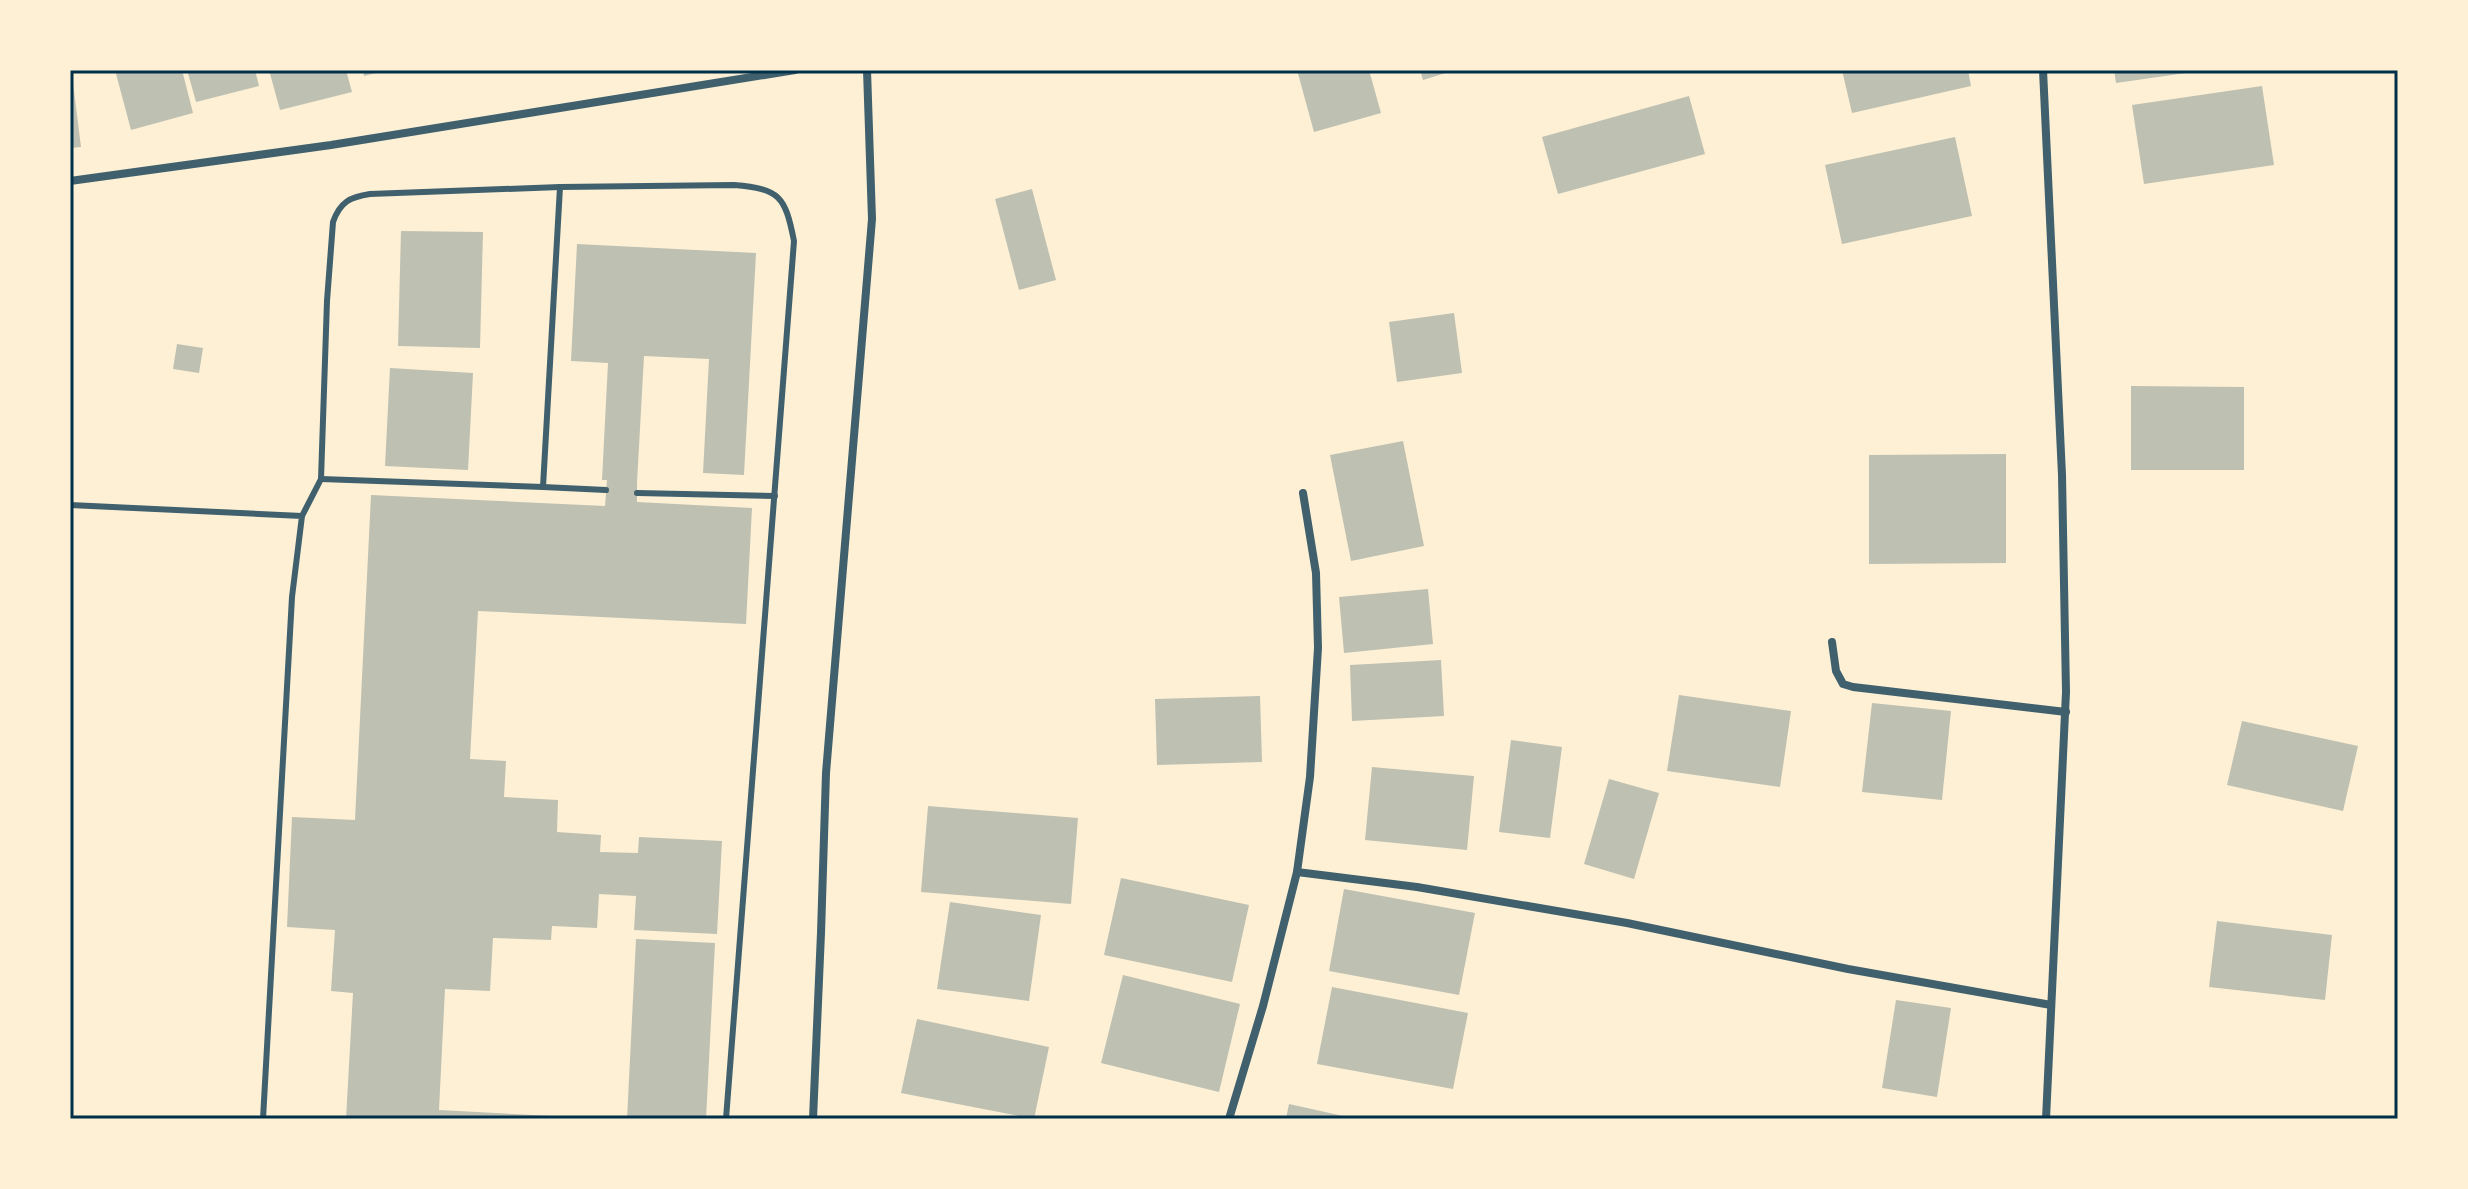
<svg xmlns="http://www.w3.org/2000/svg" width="2468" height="1189" viewBox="0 0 2468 1189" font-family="Mulish,sans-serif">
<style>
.building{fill:#bec0b2}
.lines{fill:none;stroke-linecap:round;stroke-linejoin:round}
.service{stroke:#3f606c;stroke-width:6}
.minor{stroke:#3f606c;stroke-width:8}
.neatline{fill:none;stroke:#003049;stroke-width:3}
</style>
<rect width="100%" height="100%" fill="#fdf0d5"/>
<g class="building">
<path d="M115,70H182L193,113L131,130Z"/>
<path d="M187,70H255L259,86L196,102Z"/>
<path d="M269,70H346L352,92L280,110Z"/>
<path d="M363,70H384V71L364,76Z"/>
<path d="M1297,70H1369L1381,113L1314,132Z"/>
<path d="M1420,70H1452V71L1423,80Z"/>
<path d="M1842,70H1968L1971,86L1852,113Z"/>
<path d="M2114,70H2193V72L2116,83Z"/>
<path d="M70,75H72L81,147L70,148Z"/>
<path d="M2262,86L2274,165L2144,184L2132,105Z"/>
<path d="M1689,96L1705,154L1558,194L1542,137Z"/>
<path d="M1955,137L1972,216L1842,244L1825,165Z"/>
<path d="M1032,189L1056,280L1019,290L995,199Z"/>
<path d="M401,231L483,232L480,348L398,346Z"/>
<path d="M577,244L756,253L744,475L703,473L709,359L644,356L637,483V502L752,508L746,624L478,611L470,759L506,761L504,797L558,800L557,832L601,835L600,852L638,853L639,837L722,841L717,934L634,930L636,896L599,894L597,928L552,926L551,940L493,938L490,991L445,989L439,1110L572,1117V1119H346L353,993L331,991L335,930L287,927L292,817L355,820L371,495L605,506L607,480H602L608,363L571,361Z"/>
<path d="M1454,313L1462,373L1397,382L1389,322Z"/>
<path d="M177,344L203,348L199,373L173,369Z"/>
<path d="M390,368L473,373L468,470L385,466Z"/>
<path d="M2131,386L2244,387V470H2131Z"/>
<path d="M1403,441L1424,546L1351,561L1330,455Z"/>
<path d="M2006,454V563L1869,564V455Z"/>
<path d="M1428,589L1433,644L1344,653L1339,597Z"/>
<path d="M1441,660L1444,716L1352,721L1350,665Z"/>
<path d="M1679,695L1791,711L1780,787L1667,771Z"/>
<path d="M1260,696L1262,762L1157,765L1155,699Z"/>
<path d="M1872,703L1951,711L1942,800L1862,792Z"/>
<path d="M2242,721L2358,746L2343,811L2227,785Z"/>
<path d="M1511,740L1562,747L1550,838L1499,832Z"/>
<path d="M1372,767L1474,776L1467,850L1365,840Z"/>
<path d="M1609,779L1659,793L1634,879L1584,864Z"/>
<path d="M928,806L1078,818L1071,904L921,892Z"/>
<path d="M1121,878L1249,905L1232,982L1104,955Z"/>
<path d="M1344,889L1475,913L1459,995L1329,971Z"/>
<path d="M950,902L1041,915L1029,1001L937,989Z"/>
<path d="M2217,921L2332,935L2325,1000L2209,987Z"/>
<path d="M636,939L715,943L706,1119H627Z"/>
<path d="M1123,975L1240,1004L1219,1092L1101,1063Z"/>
<path d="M1332,987L1468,1013L1453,1089L1317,1064Z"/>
<path d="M1896,1000L1951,1008L1937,1097L1882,1088Z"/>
<path d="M917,1019L1049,1047L1034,1119L901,1093Z"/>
<path d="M1289,1104L1352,1118V1119H1286Z"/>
</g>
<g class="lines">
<g class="service">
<path d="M321,479L543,487L560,187"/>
<path d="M543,487L606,490"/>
<path d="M637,493L775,496"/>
<path d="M70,505L302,516L292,597L263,1119"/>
<path d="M302,516L321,479L327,301L333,222C340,202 350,197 370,194L560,187L734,185C780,189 785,196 794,241L726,1119"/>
</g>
<g class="minor">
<path d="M2043,70L2062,475L2066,692L2046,1119"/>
<path d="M70,181L331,145L795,70"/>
<path d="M1832,642L1836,671L1843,684L1853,687L2066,712"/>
<path d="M1297,872L1417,887L1627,923L1848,969L2051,1005"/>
<path d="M813,1119L821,933L826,773L872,219L867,70"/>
<path d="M1229,1119L1263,1006L1297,872L1310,777L1318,648L1316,573L1303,493"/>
</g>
</g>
<rect width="2468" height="1189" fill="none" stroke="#fdf0d5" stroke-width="144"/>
<rect x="72" y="72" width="2324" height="1045" class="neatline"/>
</svg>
